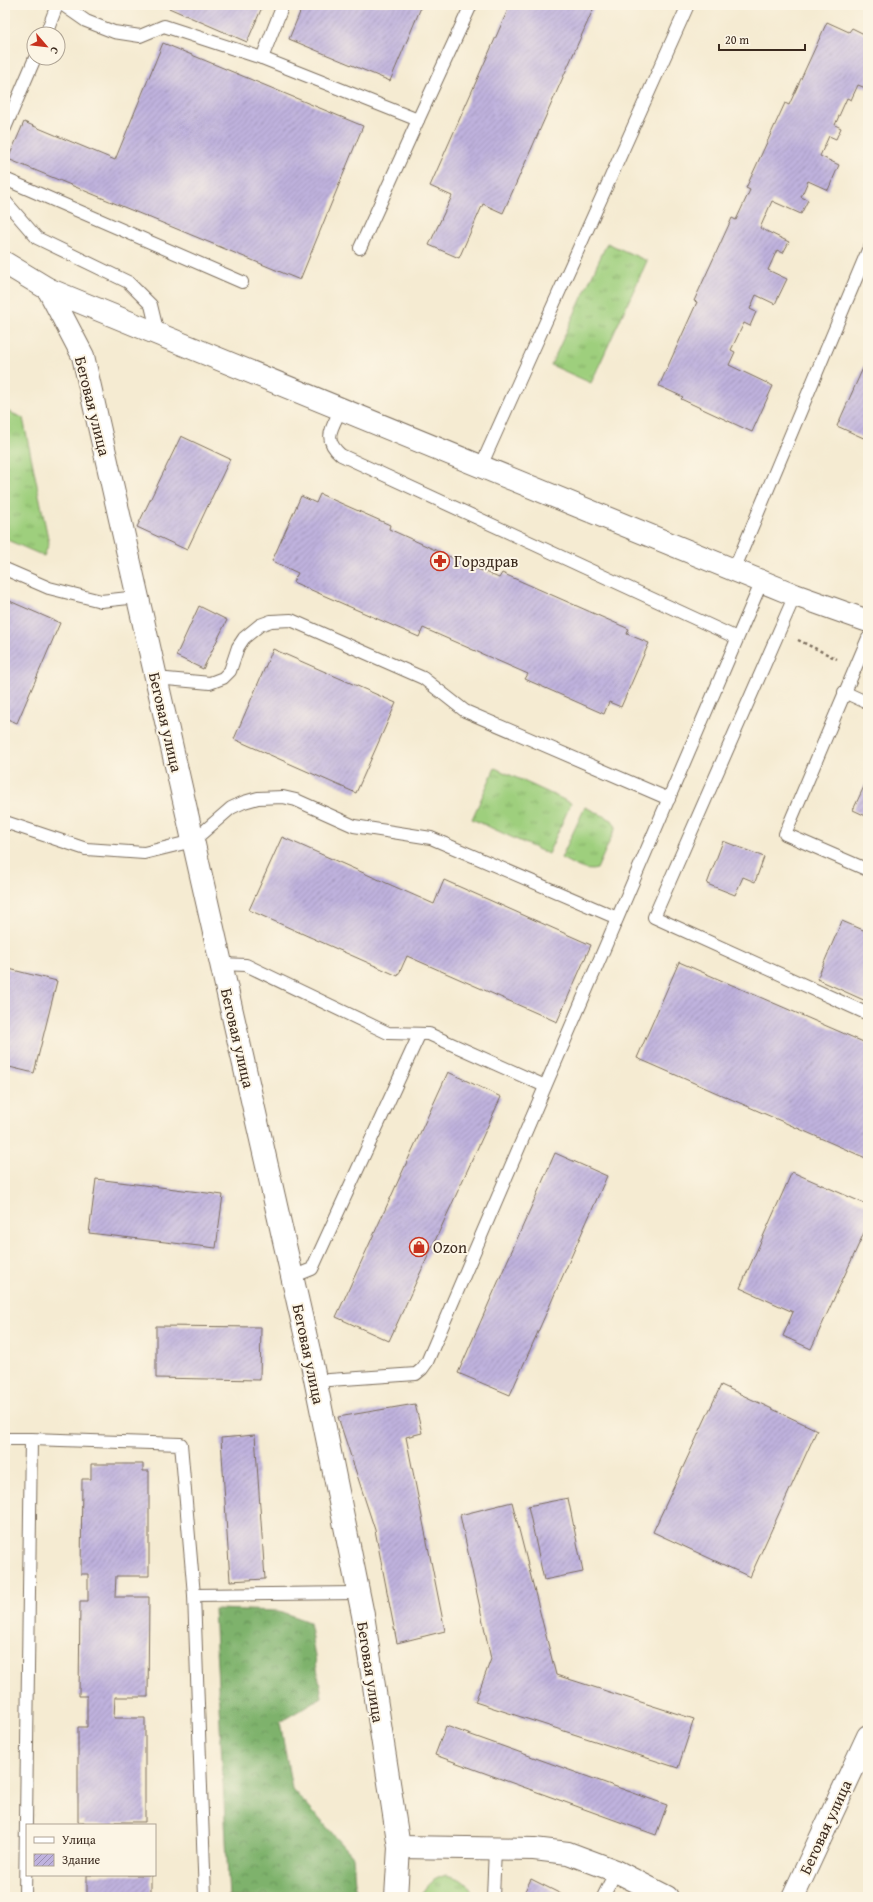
<svg xmlns="http://www.w3.org/2000/svg" width="873" height="1902" viewBox="0 0 873 1902" font-family="'Gentium Book Plus',serif">
<style>
.grass{fill:url(#grass-tufts);stroke:#6c7c4e}
.forest{fill:url(#forest-crowns);stroke:#5c6e45}
.building{fill:url(#building-hatch)}
.lines{fill:none;stroke-linecap:round;stroke-linejoin:round}
.service-casing{stroke:#7c6e5d;stroke-width:14}
.minor-casing{stroke:#7c6e5d;stroke-width:24}
.tertiary-casing{stroke:#7c6e5d;stroke-width:24}
.path{stroke:#7c6e5d;stroke-width:2.5;stroke-dasharray:3 3;stroke-linecap:butt}
.service{stroke:#fff;stroke-width:12}
.minor{stroke:#fff;stroke-width:22}
.tertiary{stroke:#fff;stroke-width:22}
.labels{text-anchor:middle;dominant-baseline:central;stroke-width:4;stroke-linejoin:round;paint-order:stroke}
.street-label{font-size:16px;fill:#3b2a1e;stroke:#fcf5e5}
.poi-label{font-size:16px;fill:#3b2a1e;stroke:#fcf5e5;text-anchor:start}
</style>
<defs>
<pattern id="grass-tufts" width="24" height="20" patternUnits="userSpaceOnUse"><rect width="24" height="20" fill="#9ecf7d"/><path d="M3 7l-1-3M5 7V3M7 7l1-3M15 17l-1-3M17 17v-4M19 17l1-3" fill="none" stroke="#82a866"/></pattern>
<pattern id="forest-crowns" width="20" height="18" patternUnits="userSpaceOnUse"><rect width="20" height="18" fill="#7eb26c"/><path d="M2 6a3 3 0 1 1 6 0M12 15a3 3 0 1 1 6 0" fill="none" stroke="#689158"/></pattern>
<pattern id="building-hatch" width="6" height="6" patternUnits="userSpaceOnUse"><rect width="6" height="6" fill="#bfb2de"/><path d="M-1 1l2-2M0 6l6-6M5 7l2-2" fill="none" stroke="#9c91b3"/></pattern>
</defs>
<rect width="100%" height="100%" fill="#fcf5e5"/>
<filter id="ink" filterUnits="userSpaceOnUse"><feTurbulence type="fractalNoise" baseFrequency=".025" numOctaves="2"/><feDisplacementMap in="SourceGraphic" scale="8" xChannelSelector="R" yChannelSelector="G"/><feConvolveMatrix kernelMatrix="1 2 1 2 8 2 1 2 1" color-interpolation-filters="sRGB"/></filter>
<filter id="wash" filterUnits="userSpaceOnUse"><feTurbulence type="fractalNoise" baseFrequency=".012" numOctaves="4" result="noise"/><feDisplacementMap in="SourceGraphic" scale="16" xChannelSelector="R" yChannelSelector="G"/><feGaussianBlur stdDeviation="0.9" result="paint"/><feColorMatrix in="noise" values="0 0 0 0 0 0 0 0 0 0 0 0 0 0 0 0 0 1.4 0 .05"/><feComposite in="paint" operator="in"/></filter>
<g filter="url(#wash)">
<rect width="100%" height="100%" fill="#f5ebd2"/>
<g class="grass">
<path d="M607,243L647,261L591,383L551,365Z"/>
<path d="M5,410L23,418L49,543L44,556L5,539Z"/>
<path d="M495,768L571,803L548,854L472,819Z"/>
<path d="M585,807L612,820L616,827L597,869C585,873 571,863 561,858Z"/>
<path d="M446,1875C461,1879 470,1881 474,1897H420C427,1883 432,1880 446,1875Z"/>
</g>
<path class="forest" d="M214,1609L279,1611L309,1622L322,1697L280,1722L292,1789L353,1856L356,1897H229Z"/>
<g id="blocks">
<g class="building">
<path d="M162,5H263L247,42Z"/>
<path d="M303,5H422L390,81L289,39Z"/>
<path d="M510,5H595L503,213L483,204L459,258L429,245L452,196L430,186Z"/>
<path d="M827,22L849,32L852,28L868,36V89L858,85L851,100L847,98L835,125L841,128L836,139L829,136L820,156L839,165L828,190L808,181L801,197L808,200L801,214L772,201L760,228L789,242L783,253L777,250L768,270L787,279L775,304L756,295L750,309L756,312L750,326L744,323L731,350L735,352L729,365L773,386L752,432L681,399L683,397L659,386L697,302L694,301L732,218L736,220L750,190L746,188L785,103L789,105Z"/>
<path d="M163,43L363,126L300,280L8,159L24,122L115,160Z"/>
<path d="M868,357V440L837,426Z"/>
<path d="M181,436L230,459L187,550L137,527Z"/>
<path d="M320,494L390,525L389,529L475,568L499,578L502,573L629,629L627,634L649,643L621,707L609,702L604,714L525,679L528,674L423,628L419,637L293,582L298,573L272,561L301,496L316,503Z"/>
<path d="M5,599L60,623L17,723L5,718Z"/>
<path d="M199,606L227,620L203,669L176,656Z"/>
<path d="M273,649L396,703L356,793L234,739Z"/>
<path d="M868,778V817L853,810Z"/>
<path d="M282,837L434,904L444,880L591,945L557,1022L407,956L398,976L249,910Z"/>
<path d="M723,841L764,857L755,882L743,877L735,895L707,884Z"/>
<path d="M842,921L868,932V1002L817,979Z"/>
<path d="M679,962L868,1044V1159L637,1058Z"/>
<path d="M5,968L57,981L34,1073L5,1066Z"/>
<path d="M448,1072L501,1097L389,1341L336,1317Z"/>
<path d="M555,1153L607,1176L510,1395L458,1373Z"/>
<path d="M792,1172L868,1205V1224L811,1349L783,1336L793,1312L740,1288Z"/>
<path d="M96,1179L223,1195L216,1248L89,1233Z"/>
<path d="M156,1326L261,1327L260,1380L156,1378Z"/>
<path d="M721,1385L817,1430L750,1577L653,1532Z"/>
<path d="M415,1404L422,1433L406,1437L445,1631L397,1643L375,1530L338,1417Z"/>
<path d="M255,1435L265,1579L230,1581L221,1438Z"/>
<path d="M91,1464H143V1471H149V1576H116L115,1597H149L148,1697H115L114,1718H145V1822H115V1825H84V1822H78V1727H87V1696H79L80,1601H88V1574H81L82,1479H91Z"/>
<path d="M568,1498L583,1572L544,1580L528,1506Z"/>
<path d="M512,1502L556,1675L694,1719L678,1768L475,1702L491,1659L460,1515Z"/>
<path d="M446,1726L667,1805L656,1835L435,1755Z"/>
<rect x="87" y="1875" width="64" height="22"/>
<path d="M531,1879L567,1897H522Z"/>
</g>
</g>
</g>
<g filter="url(#ink)">
<use href="#blocks" fill-opacity="0" stroke="#7c6e5d" stroke-width="1"/>
<g class="lines">
<defs>
<g id="service">
<path d="M63,5L86,21L114,32L140,36L164,26L262,58L418,120L360,248"/>
<path d="M46,34L57,5"/>
<path d="M262,58L283,5"/>
<path d="M418,120L471,5"/>
<path d="M5,128L35,58"/>
<path d="M5,179L242,282"/>
<path d="M5,201L37,238L128,282L151,305L158,334"/>
<path d="M341,409C332,428 322,439 341,455L737,638"/>
<path d="M481,466L688,5"/>
<path d="M5,569L49,588L101,601L138,597"/>
<path d="M734,570L868,250"/>
<path d="M795,595L654,917L868,1014"/>
<path d="M868,638L785,834L868,870"/>
<path d="M156,678L210,683L223,678L230,671L238,647L244,638L260,625L271,621L291,620L423,678L465,711L669,799"/>
<path d="M844,692L868,703"/>
<path d="M5,822L86,849L144,853L193,841L231,808L244,802L258,798L283,797L296,800L354,826L431,838L617,918"/>
<path d="M221,964L246,965L388,1033L429,1034L545,1086"/>
<path d="M292,1277L312,1269L419,1035"/>
<path d="M315,1381L416,1374L422,1369L427,1362L762,581"/>
<path d="M5,1439H31L25,1897"/>
<path d="M31,1439L181,1444L194,1595L205,1897"/>
<path d="M194,1595L358,1593"/>
<path d="M493,1897L495,1848"/>
<path d="M603,1897L616,1871"/>
</g>
<path id="minor" d="M48,289L795,595L868,621"/>
<g id="tertiary">
<path d="M5,263L48,289L83,356L312,1364L363,1615L399,1847L396,1897"/>
<path d="M399,1847L534,1849L568,1853L616,1871L667,1897"/>
<path d="M793,1897L868,1736"/>
</g>
</defs>
<use href="#service" class="service-casing"/>
<use href="#minor" class="minor-casing"/>
<use href="#tertiary" class="tertiary-casing"/>
<path class="path" d="M798,640L837,659"/>
<use href="#service" class="service"/>
<use href="#minor" class="minor"/>
<use href="#tertiary" class="tertiary"/>
</g>
</g>
<defs>
<symbol id="pharmacy-ring" viewBox="-11 -11 22 22"><circle r="9.5" fill="#fcf5e5" stroke="#c8321e" stroke-width="1.5"/><path d="M-2-6h4v4h4v4h-4v4h-4v-4h-4v-4h4Z" fill="#c8321e"/></symbol>
<symbol id="shop-ring" viewBox="-11 -11 22 22"><circle r="9.5" fill="#fcf5e5" stroke="#c8321e" stroke-width="1.5"/><path d="M-5-2.5h2.3a2.7 3.5 0 0 1 5.4 0H5L5.5 6h-11ZM-1.5-2.5h3a1.5 2.3 0 0 0-3 0Z" fill="#c8321e"/></symbol>
</defs>
<g fill-rule="evenodd">
<use href="#pharmacy-ring" x="429" y="550" width="22" height="22"/>
<use href="#shop-ring" x="408" y="1236" width="22" height="22"/>
</g>
<g class="labels">
<g class="street-label">
<text transform="translate(93 406) rotate(76)">Беговая улица</text>
<text transform="translate(166 722) rotate(77)">Беговая улица</text>
<text transform="translate(238 1038) rotate(77)">Беговая улица</text>
<text transform="translate(309 1354) rotate(78)">Беговая улица</text>
<text transform="translate(371 1672) rotate(81)">Беговая улица</text>
<text transform="translate(825 1827) rotate(-65)">Беговая улица</text>
</g>
<g class="poi-label">
<text x="454" y="561">Горздрав</text>
<text x="433" y="1247">Ozon</text>
</g>
</g>
<rect width="873" height="1902" fill="none" stroke="#fcf5e5" stroke-width="20"/>
<rect x="26" y="1824" width="130" height="52" fill="#fcf5e5" stroke="#afa495"/>
<rect x="34" y="1837" width="20" height="6" fill="#ffffff" stroke="#afa495"/>
<text x="62" y="1844" font-size="12" fill="#3b2a1e">Улица</text>
<rect x="34" y="1854" width="20" height="12" fill="url(#building-hatch)" stroke="#afa495"/>
<text x="62" y="1864" font-size="12" fill="#3b2a1e">Здание</text>
<g transform="translate(46 46) rotate(118)"><circle r="19" fill="#fcf5e5" stroke="#afa495"/>
<path d="M0-3L7 15L0 10L-7 15Z" fill="#c8321e"/>
<text y="-6" font-size="11" font-weight="bold" text-anchor="middle" fill="#3b2a1e">С</text>
</g>
<path d="M719 44v6h86v-6" fill="none" stroke="#3b2a1e" stroke-width="2"/>
<text x="725" y="44" font-size="12" fill="#3b2a1e" stroke="#fcf5e5" stroke-width="3" paint-order="stroke">20 m</text>
</svg>
